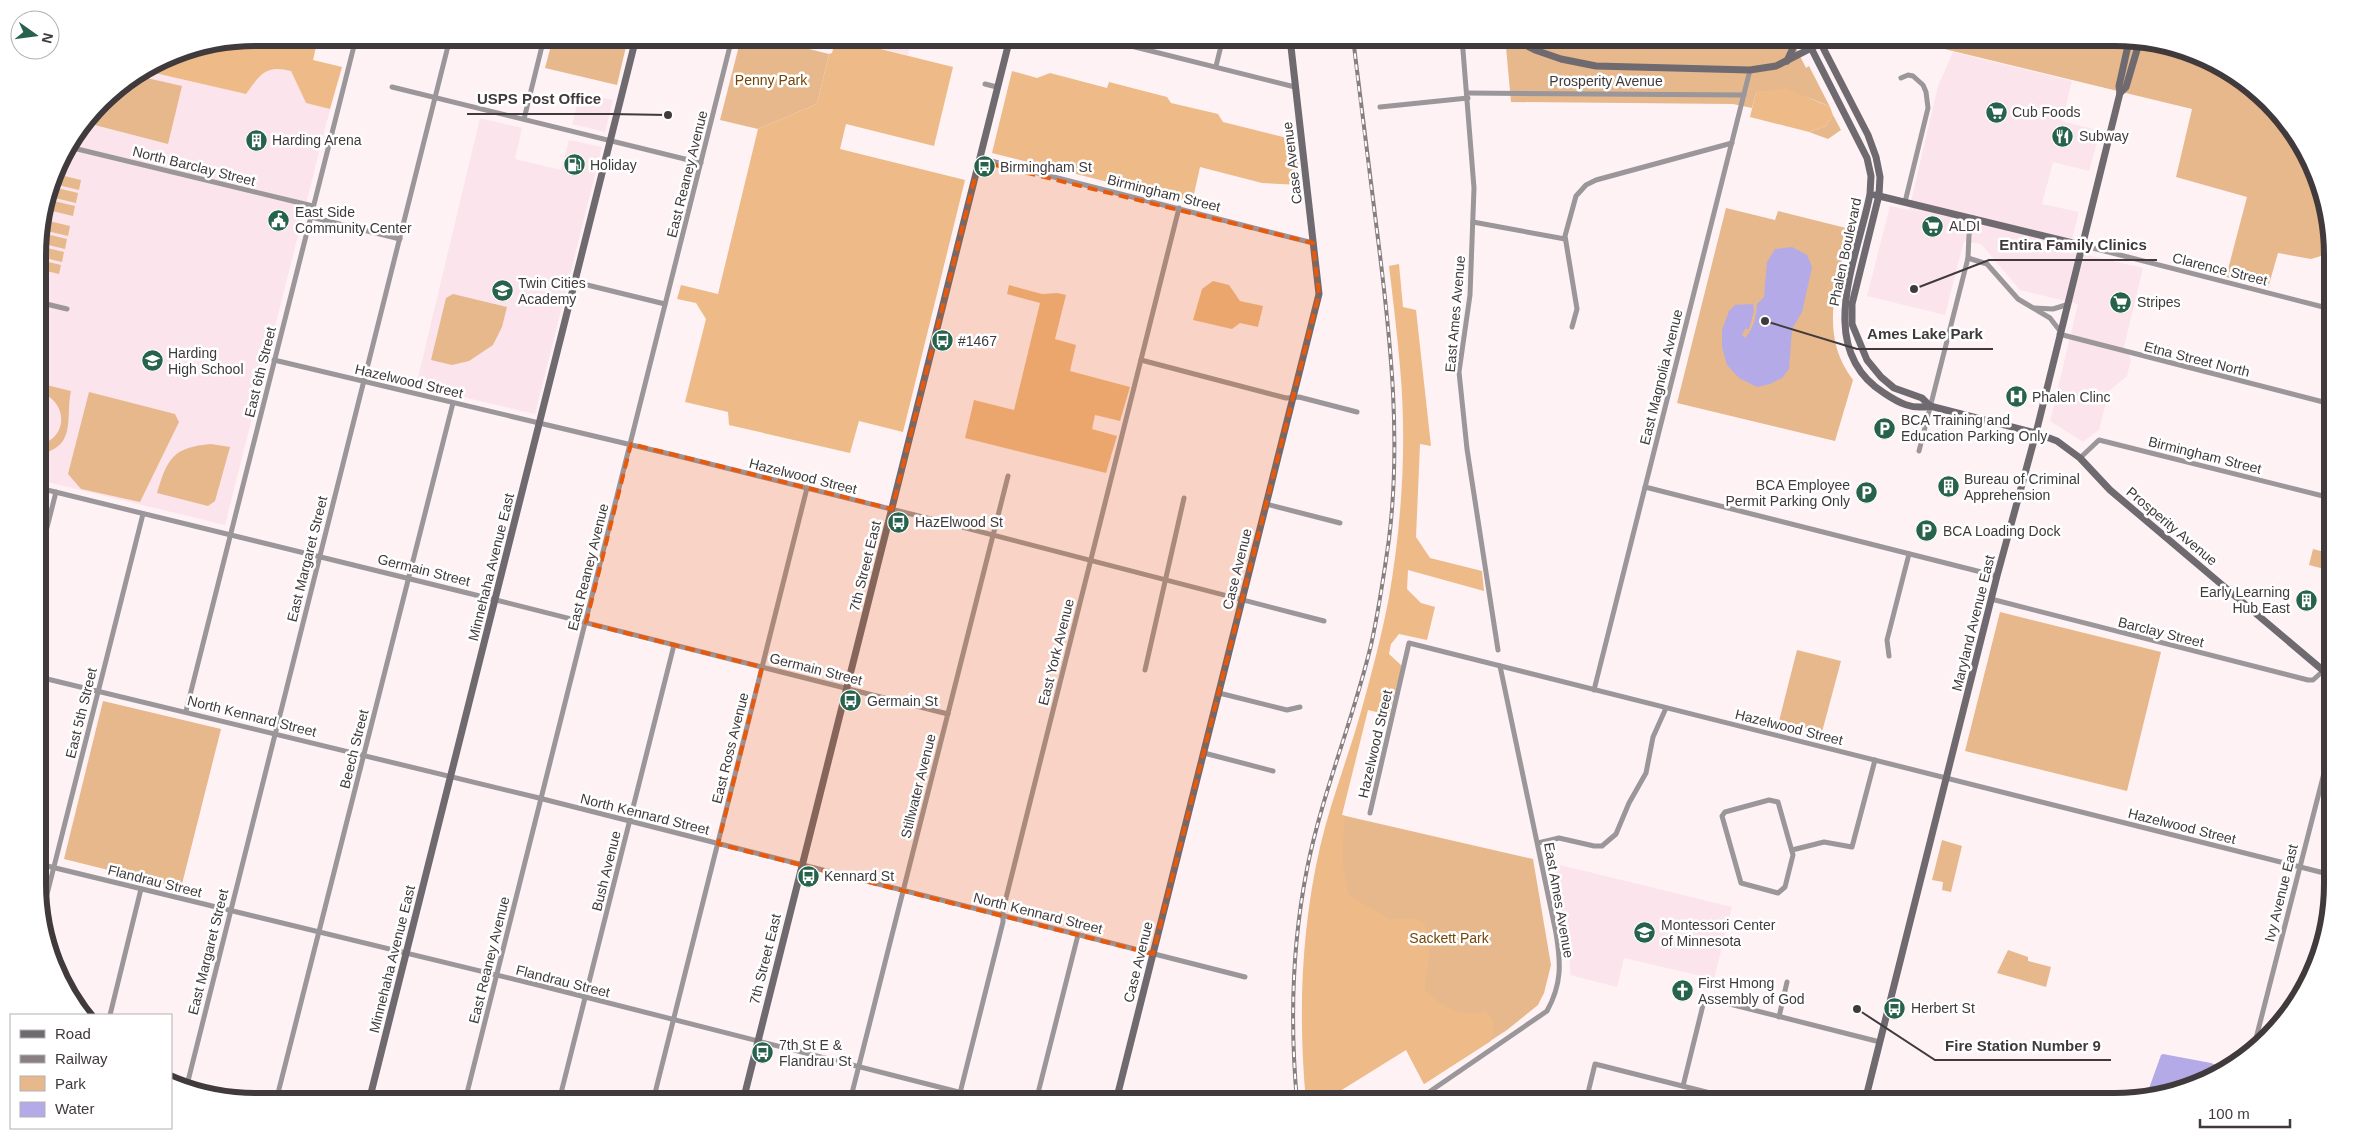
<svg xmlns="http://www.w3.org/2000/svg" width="2370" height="1139" viewBox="0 0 2370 1139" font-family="Arial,sans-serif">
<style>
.built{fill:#fbe4eb}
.green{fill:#e6b88c}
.forest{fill:#edba88}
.water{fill:#b4aae7}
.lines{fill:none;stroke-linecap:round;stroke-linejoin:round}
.street{stroke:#9a969a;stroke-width:5}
.secondary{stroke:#6f6a6f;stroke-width:7}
.rail-casing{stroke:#877f81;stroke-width:4}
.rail{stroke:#fff;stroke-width:2;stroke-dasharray:5.5;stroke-linecap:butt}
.marked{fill:#e8590c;fill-opacity:0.2;stroke:#e8590c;stroke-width:4;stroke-dasharray:10 6;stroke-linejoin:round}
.labels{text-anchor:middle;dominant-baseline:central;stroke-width:5;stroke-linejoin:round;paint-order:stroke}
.park-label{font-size:14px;fill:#744406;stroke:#fff}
.street-label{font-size:14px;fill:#403a3c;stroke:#fff}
.poi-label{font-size:14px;fill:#403a3c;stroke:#fff;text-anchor:start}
.rim{fill:none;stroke:#403a3c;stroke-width:6}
.leader{fill:none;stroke:#403a3c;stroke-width:2}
.callout-dot{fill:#403a3c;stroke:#fff;stroke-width:2}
.callout-label{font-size:15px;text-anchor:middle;font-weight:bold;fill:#403a3c;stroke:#fff;stroke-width:5;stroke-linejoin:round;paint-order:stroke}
</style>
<rect width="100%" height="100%" fill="#fef2f5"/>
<g class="built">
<path d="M836,38H912L908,55Z"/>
<path d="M1953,52L2072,81L2062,121L2100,131L2089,171L2053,162L2042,204L2079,212L2069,251L2143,268L2124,347L2131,359L2127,376L2109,391L2099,430L2083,442L2050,421L2078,304L2020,290L1981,244L1964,241L1945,315L1867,296L1890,206L1909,210L1938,86Z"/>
<path d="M277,67L291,71L306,103L330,109L225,525L39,480L38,241L60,159L112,92L146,71L246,94L261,73Z"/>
<path d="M580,93L613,100L605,132L572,124Z"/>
<path d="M480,118L522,128L515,159L561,170L569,140L602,147L535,414L416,386Z"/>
<path d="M1552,863L1732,907L1714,979L1624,958L1617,987L1570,975V960Z"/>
</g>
<g class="green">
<path d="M553,38H628L617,85L545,68Z"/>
<path d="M741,38H765L829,54L817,104L758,129L720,120Z"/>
<path d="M1451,38H1791L1806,68L1809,66L1830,107C1802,94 1787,89 1756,92L1752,108L1733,104L1511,102L1506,47L1474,48Z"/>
<path d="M1899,38H2114L2211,60L2258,91L2296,134L2324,211L2322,216L2331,253L2311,259L2278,253L2268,288L2226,277L2247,197L2176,177L2192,109Z"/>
<path d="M138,76L182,86L168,144L87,123L112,92Z"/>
<path d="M1833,115L1841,130L1828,139L1809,132L1826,126Z"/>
<path d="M60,175L81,180L79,190L58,185Z"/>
<path d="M57,188L78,193L76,203L55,198Z"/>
<path d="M54,201L75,206L73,216L52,211Z"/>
<path d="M1726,208L1775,220L1778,211L1850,229C1838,280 1817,333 1853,380L1835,441L1677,403Z"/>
<path d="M49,221L70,226L68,236L47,231Z"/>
<path d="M46,234L67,239L65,249L44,244Z"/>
<path d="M43,247L64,252L62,262L41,257Z"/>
<path d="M40,260L61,265L59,274L38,269Z"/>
<path d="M453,294L507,307L502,327L493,345L469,361L452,365L431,360L446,298Z"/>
<path d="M38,383L71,391C65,417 78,448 38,454V445C70,439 68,399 38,392Z"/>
<path d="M89,392L175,414L179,422L140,502L81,489L68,474Z"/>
<path d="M38,394L45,395L46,398L38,429Z"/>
<path d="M211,444L230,447L215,501L208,506L157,493C167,458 174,447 211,444Z"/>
<path d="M2313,549L2332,554V571L2309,565Z"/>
<path d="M2000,612L2161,652L2127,791L1965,751Z"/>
<path d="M1797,650L1841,661L1822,732L1779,721Z"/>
<path d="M103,701L221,729L181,888L64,859Z"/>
<path d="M1337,814L1533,859L1551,965L1544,993L1538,1005L1507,1030L1424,1084L1386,1011L1316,926Z"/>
<path d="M1942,840L1962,846L1951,892L1942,890L1943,882L1932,880Z"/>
<path d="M2008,950L2028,957V961L2051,967L2046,987L1997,973Z"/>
</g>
<g class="forest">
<path d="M256,38H318L313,60L342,67L330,109L306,103L291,71C265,64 260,75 246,94L146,71L172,54Z"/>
<path d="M836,38L953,67L934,146L846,124L840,149L965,180L903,432L859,421L850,453L729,425L728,412L685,402L706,319L696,303L677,299L681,285L718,294L758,129L817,104L829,54L832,53Z"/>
<path d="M1012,71L1037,78L1050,73L1107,88L1109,82L1167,97L1171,103L1218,114L1223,122L1295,140L1301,185L1262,183L1200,167L1192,203L992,153Z"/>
<path d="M1786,88L1830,107L1833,115L1826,126L1809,132L1750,117L1756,92Z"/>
<path d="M1399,264L1403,307L1416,310L1431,446L1420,444L1416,537L1430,558L1482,571L1484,591L1408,570L1407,589L1421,603L1435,607L1427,640L1399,634L1391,644L1389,654L1402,666L1389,715L1368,710L1342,815L1345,816C1342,846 1341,866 1349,895L1390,919H1416L1424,923C1435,946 1426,967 1425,990C1440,1005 1463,1020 1484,1011C1496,1018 1494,1029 1491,1041L1424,1084L1406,1050L1324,1101H1306C1298,1017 1301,930 1320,847C1331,800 1349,755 1362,708C1372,672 1382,634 1389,597C1402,522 1407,443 1400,367C1397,333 1393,299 1389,266Z"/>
<path d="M1213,281L1229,285L1240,301L1263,306L1258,327L1240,323L1232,329L1193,320L1202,289Z"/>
<path d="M1009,285L1042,294L1057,293L1066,295L1055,339L1076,345L1070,371L1130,387L1120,421L1095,415L1092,429L1117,436L1106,473L965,438L974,400L1014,410L1040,303L1007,294Z"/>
</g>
<g class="water">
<path d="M1723,38H1754C1744,50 1738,49 1723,44Z"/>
<path d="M1792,247L1807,255L1812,267L1802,312L1792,329L1789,369L1782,378L1770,384L1757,387L1739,378L1727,365L1722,347V330L1729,311L1735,305L1753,304L1754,311L1749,329H1745L1742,335L1745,338C1754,328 1756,317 1757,304L1764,297L1767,262L1775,249Z"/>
<path d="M2163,1054L2211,1063L2218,1066L2219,1073L2185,1090L2149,1097L2147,1094L2161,1055Z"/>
</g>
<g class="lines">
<g class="street">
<path d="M798,38L824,44L825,38"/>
<path d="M1099,38L1295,87"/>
<path d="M1462,38L1474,188L1470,295L1459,372L1467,449L1498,650"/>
<path d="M1216,66L1223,38"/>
<path d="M1901,78L1908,75L1913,76L1923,85L1926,92L1928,108L1905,202"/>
<path d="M985,84L997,87"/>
<path d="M392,87L701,163"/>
<path d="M1467,93L1744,95"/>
<path d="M1380,107L1468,98"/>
<path d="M524,119L544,38"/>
<path d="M69,147L313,206"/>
<path d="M979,161L987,160L1313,243"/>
<path d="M311,217L400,239"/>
<path d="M1473,222L1565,239"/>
<path d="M2081,245L2331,309"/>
<path d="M1968,258L1987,264L2018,299L2050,318L2060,331"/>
<path d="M575,282L665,304"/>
<path d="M38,302L67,309"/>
<path d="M2034,308L2053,309L2066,305"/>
<path d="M2325,308L2331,293"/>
<path d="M1572,327L1577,309L1565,236L1576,196L1586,185L1596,180L1732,143"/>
<path d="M2059,334L2331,404"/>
<path d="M274,360L674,455L943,522L1324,621"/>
<path d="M1141,360L1286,398L1299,397L1357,412"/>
<path d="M1919,451L1968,258L1969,235L1973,218"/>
<path d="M2080,458L2099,440L2331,498"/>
<path d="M1645,487L1997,576"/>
<path d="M39,488L496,600L948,714"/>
<path d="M1266,504L1340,523"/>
<path d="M39,559L56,492"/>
<path d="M1991,599L2308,680H2313L2323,671"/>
<path d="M1889,656L1887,640L1909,554"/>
<path d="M1145,670L1184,498"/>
<path d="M39,677L535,797L1245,977"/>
<path d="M1594,690L1750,70"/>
<path d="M1219,693L1287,710L1300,707"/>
<path d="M186,711L356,38"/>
<path d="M1204,753L1273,771"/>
<path d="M1769,800L1778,802L1793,855L1785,887L1778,893L1741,883L1722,816L1725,812Z"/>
<path d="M1370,813L1409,643L2332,875"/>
<path d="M1538,843L1559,838L1594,846H1602L1616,834L1629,803L1646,773L1653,737L1666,708"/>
<path d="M1792,850L1824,842L1852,847L1875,760"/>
<path d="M39,864L542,986L994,1101"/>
<path d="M41,918L143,514"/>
<path d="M110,1015L141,889"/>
<path d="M1779,1017L1787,982"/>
<path d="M2253,1050L2332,742"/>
<path d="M187,1085L450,38"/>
<path d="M1683,1086L1703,1005L1710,999L1880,1042"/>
<path d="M276,1101L453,403"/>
<path d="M465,1101L732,38"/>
<path d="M559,1101L674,645"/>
<path d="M653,1101L807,488"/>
<path d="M850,1101L1008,476"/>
<path d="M958,1101L1003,922V910L1179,208"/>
<path d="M1036,1101L1078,935"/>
<path d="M1416,1101L1547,1011C1562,984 1561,963 1556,933L1500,666"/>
<path d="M1586,1101L1595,1064L1742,1101"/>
</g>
<g class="secondary">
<path d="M1512,38L1535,50L1561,59L1596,66L1750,70L1776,66L1831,38"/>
<path d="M1806,38L1867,158L1871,176L1870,194C1858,257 1813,348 1884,393C1899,403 1912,410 1930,406L2036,433L2057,441L2080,458L2110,490L2332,678"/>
<path d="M1818,38L1868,135L1876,157L1880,177L1879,195L1852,304V324L1867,360L1881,377L1894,388L1922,398L1930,406"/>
<path d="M1787,61L1793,48L1794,38"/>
<path d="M2120,93L2126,87L2139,43"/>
<path d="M1875,195L2081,245"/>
<path d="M369,1101L636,38"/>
<path d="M743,1101L1010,38"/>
<path d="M1116,1101L1319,294L1290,38"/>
<path d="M1865,1101L1997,576L2036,433L2120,93L2119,86L2129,41"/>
</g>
<defs>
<path id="rail" d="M1297,1101C1290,1024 1292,945 1307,869C1322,793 1353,721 1371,645C1379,610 1384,574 1389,539C1401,441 1391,344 1379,247C1370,177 1361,107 1353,38"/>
</defs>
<use href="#rail" class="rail-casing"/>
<use href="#rail" class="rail"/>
</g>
<path class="marked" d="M979,161L1313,243L1319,294L1153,954L718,844L762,667L586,623L631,444L892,509Z"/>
<defs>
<symbol id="supermarket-disc" viewBox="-11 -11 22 22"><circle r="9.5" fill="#27624c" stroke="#fff"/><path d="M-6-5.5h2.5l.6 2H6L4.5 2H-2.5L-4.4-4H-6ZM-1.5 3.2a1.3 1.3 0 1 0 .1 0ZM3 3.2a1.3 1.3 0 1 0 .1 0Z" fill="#fff"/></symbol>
<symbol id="restaurant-disc" viewBox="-11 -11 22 22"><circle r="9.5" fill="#27624c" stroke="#fff"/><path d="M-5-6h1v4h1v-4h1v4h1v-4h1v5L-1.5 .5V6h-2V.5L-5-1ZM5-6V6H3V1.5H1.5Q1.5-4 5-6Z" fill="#fff"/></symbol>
<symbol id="building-disc" viewBox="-11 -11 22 22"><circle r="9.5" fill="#27624c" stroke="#fff"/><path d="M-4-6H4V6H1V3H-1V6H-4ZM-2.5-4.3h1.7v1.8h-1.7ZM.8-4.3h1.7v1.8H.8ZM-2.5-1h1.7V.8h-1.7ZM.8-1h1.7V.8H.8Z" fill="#fff"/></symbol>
<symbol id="fuel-disc" viewBox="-11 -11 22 22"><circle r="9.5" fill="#27624c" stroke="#fff"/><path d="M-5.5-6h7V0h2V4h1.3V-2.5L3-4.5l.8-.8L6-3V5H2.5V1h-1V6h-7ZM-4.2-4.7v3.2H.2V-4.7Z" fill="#fff"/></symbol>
<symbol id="bus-disc" viewBox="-11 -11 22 22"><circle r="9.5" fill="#27624c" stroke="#fff"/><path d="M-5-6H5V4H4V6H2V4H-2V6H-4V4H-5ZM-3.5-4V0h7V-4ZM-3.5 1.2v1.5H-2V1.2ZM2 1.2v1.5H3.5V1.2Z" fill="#fff"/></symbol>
<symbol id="civic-disc" viewBox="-11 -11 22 22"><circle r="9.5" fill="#27624c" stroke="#fff"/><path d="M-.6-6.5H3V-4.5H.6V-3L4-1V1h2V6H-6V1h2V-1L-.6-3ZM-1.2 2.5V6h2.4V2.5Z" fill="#fff"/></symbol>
<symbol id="school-disc" viewBox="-11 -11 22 22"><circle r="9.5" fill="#27624c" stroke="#fff"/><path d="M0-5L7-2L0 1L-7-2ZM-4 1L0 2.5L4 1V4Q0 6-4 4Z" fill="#fff"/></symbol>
<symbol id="hospital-disc" viewBox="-11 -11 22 22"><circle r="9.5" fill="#27624c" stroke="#fff"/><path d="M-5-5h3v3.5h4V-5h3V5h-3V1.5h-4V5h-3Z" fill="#fff"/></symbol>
<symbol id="parking-disc" viewBox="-11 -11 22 22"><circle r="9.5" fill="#27624c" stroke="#fff"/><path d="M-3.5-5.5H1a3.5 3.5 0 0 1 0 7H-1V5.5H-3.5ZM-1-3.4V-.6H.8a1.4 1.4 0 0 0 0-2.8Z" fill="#fff"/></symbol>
<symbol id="church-disc" viewBox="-11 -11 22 22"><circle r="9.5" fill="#27624c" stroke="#fff"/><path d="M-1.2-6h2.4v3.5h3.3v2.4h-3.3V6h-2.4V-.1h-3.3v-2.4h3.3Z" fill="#fff"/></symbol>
</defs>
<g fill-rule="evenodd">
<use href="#supermarket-disc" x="1984" y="100" width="25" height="25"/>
<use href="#restaurant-disc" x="2050" y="124" width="25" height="25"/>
<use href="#building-disc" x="244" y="128" width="25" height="25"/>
<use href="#fuel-disc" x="562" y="152" width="25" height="25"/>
<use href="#bus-disc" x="972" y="154" width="25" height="25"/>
<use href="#civic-disc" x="266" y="208" width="25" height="25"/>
<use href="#supermarket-disc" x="1920" y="214" width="25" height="25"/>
<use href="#school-disc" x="490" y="278" width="25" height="25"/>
<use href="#supermarket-disc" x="2108" y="290" width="25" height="25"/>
<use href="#bus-disc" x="930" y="328" width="25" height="25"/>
<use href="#school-disc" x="140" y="348" width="25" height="25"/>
<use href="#hospital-disc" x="2004" y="384" width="25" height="25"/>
<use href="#parking-disc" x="1872" y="416" width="25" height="25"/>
<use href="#building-disc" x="1936" y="474" width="25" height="25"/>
<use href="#parking-disc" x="1854" y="480" width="25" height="25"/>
<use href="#bus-disc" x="886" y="510" width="25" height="25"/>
<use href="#parking-disc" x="1914" y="518" width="25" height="25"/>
<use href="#building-disc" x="2294" y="588" width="25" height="25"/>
<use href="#bus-disc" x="838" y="688" width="25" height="25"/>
<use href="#bus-disc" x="796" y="864" width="25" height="25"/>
<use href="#school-disc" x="1632" y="920" width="25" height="25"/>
<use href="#church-disc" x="1670" y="978" width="25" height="25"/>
<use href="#bus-disc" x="1882" y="996" width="25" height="25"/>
<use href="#bus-disc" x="750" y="1040" width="25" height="25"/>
</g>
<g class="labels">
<g class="park-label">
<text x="771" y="80">Penny Park</text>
<text x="1449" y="938">Sackett Park</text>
</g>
<g class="street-label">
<text x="1606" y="81">Prosperity Avenue</text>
<text transform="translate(1292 163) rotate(-97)">Case Avenue</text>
<text transform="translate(194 166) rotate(14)">North Barclay Street</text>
<text transform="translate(687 174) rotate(-76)">East Reaney Avenue</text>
<text transform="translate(1164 193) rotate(14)">Birmingham Street</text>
<text transform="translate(1845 252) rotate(-78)">Phalen Boulevard</text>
<text transform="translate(2220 269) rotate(14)">Clarence Street</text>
<text transform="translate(1455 314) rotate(-85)">East Ames Avenue</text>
<text transform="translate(2197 359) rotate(14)">Etna Street North</text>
<text transform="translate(260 372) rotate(-76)">East 6th Street</text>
<text transform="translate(1661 377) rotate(-76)">East Magnolia Avenue</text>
<text transform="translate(409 381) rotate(13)">Hazelwood Street</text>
<text transform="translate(2205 455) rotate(14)">Birmingham Street</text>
<text transform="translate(803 476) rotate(14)">Hazelwood Street</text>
<text transform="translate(2172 526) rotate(40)">Prosperity Avenue</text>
<text transform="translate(307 559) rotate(-76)">East Margaret Street</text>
<text transform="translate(865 566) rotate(-76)">7th Street East</text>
<text transform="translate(491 567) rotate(-76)">Minnehaha Avenue East</text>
<text transform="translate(588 567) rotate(-76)">East Reaney Avenue</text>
<text transform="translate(1237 569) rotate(-76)">Case Avenue</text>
<text transform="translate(424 570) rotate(14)">Germain Street</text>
<text transform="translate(1973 623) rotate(-76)">Maryland Avenue East</text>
<text transform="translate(2161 632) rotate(14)">Barclay Street</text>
<text transform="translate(1056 652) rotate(-76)">East York Avenue</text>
<text transform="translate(816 669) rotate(14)">Germain Street</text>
<text transform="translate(81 713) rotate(-76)">East 5th Street</text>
<text transform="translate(252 716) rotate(14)">North Kennard Street</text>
<text transform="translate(1789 727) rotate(14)">Hazelwood Street</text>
<text transform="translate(1375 744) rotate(-77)">Hazelwood Street</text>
<text transform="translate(730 748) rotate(-76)">East Ross Avenue</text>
<text transform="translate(354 749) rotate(-76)">Beech Street</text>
<text transform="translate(918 786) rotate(-76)">Stillwater Avenue</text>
<text transform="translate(645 814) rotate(14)">North Kennard Street</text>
<text transform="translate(2182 826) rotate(14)">Hazelwood Street</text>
<text transform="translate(606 871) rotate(-76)">Bush Avenue</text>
<text transform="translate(155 881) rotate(14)">Flandrau Street</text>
<text transform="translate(2281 893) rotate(-76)">Ivy Avenue East</text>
<text transform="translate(1559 900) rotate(80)">East Ames Avenue</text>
<text transform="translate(1038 913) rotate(14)">North Kennard Street</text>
<text transform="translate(208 952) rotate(-76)">East Margaret Street</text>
<text transform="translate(392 959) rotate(-76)">Minnehaha Avenue East</text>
<text transform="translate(765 959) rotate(-76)">7th Street East</text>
<text transform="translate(489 960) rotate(-76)">East Reaney Avenue</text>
<text transform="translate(1138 962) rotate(-76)">Case Avenue</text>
<text transform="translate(563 981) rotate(14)">Flandrau Street</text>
</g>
<g class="poi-label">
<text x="2012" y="112">Cub Foods</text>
<text x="2079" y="136">Subway</text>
<text x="272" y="140">Harding Arena</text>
<text x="590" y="165">Holiday</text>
<text x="1000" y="167">Birmingham St</text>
<text x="295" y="212">East Side<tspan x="295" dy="16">Community Center</tspan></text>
<text x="1949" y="226">ALDI</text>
<text x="518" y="283">Twin Cities<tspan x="518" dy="16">Academy</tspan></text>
<text x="2137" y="302">Stripes</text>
<text x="958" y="341">#1467</text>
<text x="168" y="353">Harding<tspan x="168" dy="16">High School</tspan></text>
<text x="2032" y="397">Phalen Clinc</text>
<text x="1901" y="420">BCA Training and<tspan x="1901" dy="16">Education Parking Only</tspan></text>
<text x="1964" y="479">Bureau of Criminal<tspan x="1964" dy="16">Apprehension</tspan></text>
<text x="1850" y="485" text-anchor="end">BCA Employee<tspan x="1850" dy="16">Permit Parking Only</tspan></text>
<text x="915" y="522">HazElwood St</text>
<text x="1943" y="531">BCA Loading Dock</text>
<text x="2290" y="592" text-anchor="end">Early Learning<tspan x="2290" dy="16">Hub East</tspan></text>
<text x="867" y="701">Germain St</text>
<text x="824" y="876">Kennard St</text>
<text x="1661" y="925">Montessori Center<tspan x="1661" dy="16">of Minnesota</tspan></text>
<text x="1698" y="983">First Hmong<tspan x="1698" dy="16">Assembly of God</tspan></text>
<text x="1911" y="1008">Herbert St</text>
<text x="779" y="1045">7th St E &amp;<tspan x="779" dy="16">Flandrau St</tspan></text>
</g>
</g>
<path d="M0 0H2370V1139H0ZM255 46H2115A209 209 0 0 1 2324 255V884A209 209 0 0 1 2115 1093H255A209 209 0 0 1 46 884V255A209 209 0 0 1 255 46Z" fill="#fff" fill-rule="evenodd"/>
<path class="rim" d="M255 46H2115A209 209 0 0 1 2324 255V884A209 209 0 0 1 2115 1093H255A209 209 0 0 1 46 884V255A209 209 0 0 1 255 46Z"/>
<path class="leader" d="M668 115L611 114H467M1914 289L1989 260H2157M1765 321L1857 349H1993M1857 1009L1935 1060H2111"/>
<g class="callout-dot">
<circle cx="668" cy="115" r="5"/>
<circle cx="1914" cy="289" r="5"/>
<circle cx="1765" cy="321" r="5"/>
<circle cx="1857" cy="1009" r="5"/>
</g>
<g class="callout-label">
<text x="539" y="104">USPS Post Office</text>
<text x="2073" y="250">Entira Family Clinics</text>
<text x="1925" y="339">Ames Lake Park</text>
<text x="2023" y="1051">Fire Station Number 9</text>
</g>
<rect x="10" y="1014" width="162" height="115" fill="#ffffff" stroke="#b3b0b1"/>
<rect x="20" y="1030" width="25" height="8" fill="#6f6a6f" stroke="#b3b0b1"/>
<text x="55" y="1039" font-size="15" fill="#403a3c">Road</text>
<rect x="20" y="1055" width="25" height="8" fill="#877f81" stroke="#b3b0b1"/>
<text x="55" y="1064" font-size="15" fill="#403a3c">Railway</text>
<rect x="20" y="1076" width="25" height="15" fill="#e6b88c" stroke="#b3b0b1"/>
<text x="55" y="1089" font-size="15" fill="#403a3c">Park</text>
<rect x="20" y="1102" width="25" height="15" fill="#b4aae7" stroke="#b3b0b1"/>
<text x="55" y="1114" font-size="15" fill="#403a3c">Water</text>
<g transform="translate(35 35) rotate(104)"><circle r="24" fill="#ffffff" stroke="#b3b0b1"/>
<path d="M0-4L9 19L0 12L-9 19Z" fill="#27624c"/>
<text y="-8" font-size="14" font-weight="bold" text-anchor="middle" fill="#403a3c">N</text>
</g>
<path d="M2200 1119v8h90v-8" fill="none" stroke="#403a3c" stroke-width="2.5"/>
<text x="2208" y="1119" font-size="15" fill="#403a3c" stroke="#ffffff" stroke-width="4" paint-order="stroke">100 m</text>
</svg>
